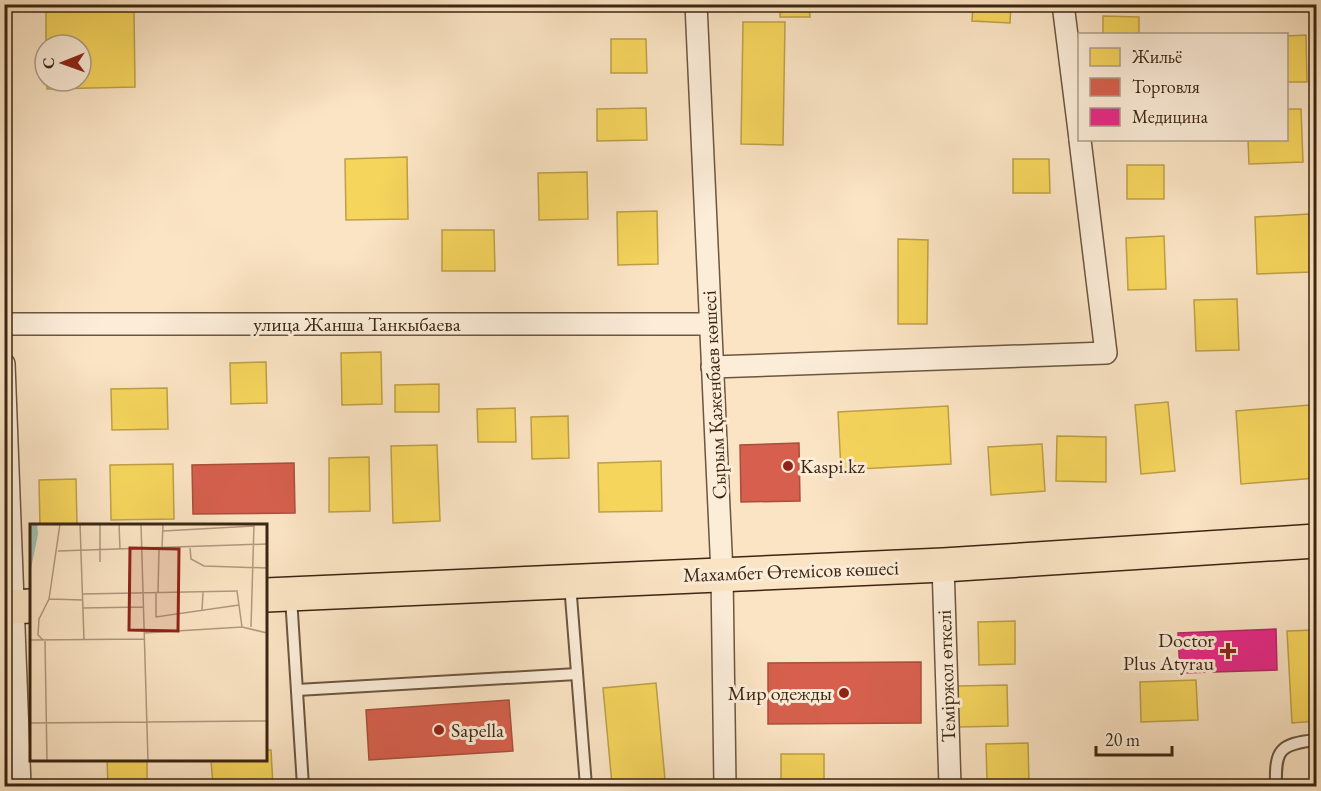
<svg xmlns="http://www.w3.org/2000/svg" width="1321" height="791" viewBox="0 0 1321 791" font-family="'EB Garamond',serif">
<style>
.homes{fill:#f6d55c;stroke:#bea046;stroke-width:1.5}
.shops{fill:#d6604d;stroke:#a84f3b;stroke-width:1.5}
.health{fill:#e7298a;stroke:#b42866;stroke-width:1.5}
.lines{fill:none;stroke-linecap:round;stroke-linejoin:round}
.lane-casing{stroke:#6c563e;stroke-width:14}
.street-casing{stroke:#6c563e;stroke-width:24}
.primary-casing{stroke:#3c2612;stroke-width:36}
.lane{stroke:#fcedd9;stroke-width:10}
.street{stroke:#fcedd9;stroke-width:21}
.primary{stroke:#fbe4c4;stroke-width:33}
.poi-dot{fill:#8f2418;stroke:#fcedd9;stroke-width:2}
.labels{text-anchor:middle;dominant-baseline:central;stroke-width:6;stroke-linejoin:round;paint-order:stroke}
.street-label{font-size:20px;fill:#3c2612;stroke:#fcedd9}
.poi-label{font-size:20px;fill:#3c2612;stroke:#fcedd9;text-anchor:start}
.inset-road{fill:none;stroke:#af987d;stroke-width:1.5}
.view{fill:#8f2418;fill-opacity:0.15;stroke:#8f2418;stroke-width:3}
.inset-edge{fill:none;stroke:#3c2612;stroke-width:3}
</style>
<rect width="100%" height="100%" fill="#fbe4c4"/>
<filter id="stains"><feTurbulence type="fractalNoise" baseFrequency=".00333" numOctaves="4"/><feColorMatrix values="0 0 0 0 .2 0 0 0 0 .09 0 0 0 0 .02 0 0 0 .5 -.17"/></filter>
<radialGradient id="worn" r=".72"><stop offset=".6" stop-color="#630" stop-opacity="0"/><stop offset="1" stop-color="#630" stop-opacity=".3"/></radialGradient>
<g class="homes">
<path d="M780,4H809L810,17H780Z"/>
<path d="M973,4H1011L1010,23L972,21Z"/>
<path d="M134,9L135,87L47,89V81H81V45H46V10Z"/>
<path d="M1103,16L1139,17V34H1103Z"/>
<path d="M743,22H785L783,145L741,144Z"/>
<path d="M1306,35L1307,82H1286V36Z"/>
<path d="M611,39H646L647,73H611Z"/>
<path d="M646,108L647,140L597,141V109Z"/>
<path d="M1286,109H1301L1303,162L1249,164L1248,140H1286Z"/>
<path d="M407,157L408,219L346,220L345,159Z"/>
<path d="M1013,159H1049L1050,193H1013Z"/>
<rect x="1127" y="165" width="37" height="34"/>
<path d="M587,172L588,219L539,220L538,173Z"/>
<path d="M657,211L658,264L618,265L617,212Z"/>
<path d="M1309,214L1311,272L1257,274L1255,217Z"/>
<path d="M442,230H494L495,271H442Z"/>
<path d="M1164,236L1166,289L1128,290L1126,238Z"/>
<path d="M898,239L928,240L927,324H898Z"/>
<path d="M1237,299L1239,350L1196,351L1194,300Z"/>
<path d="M381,352L382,404L342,405L341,353Z"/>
<path d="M266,362L267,403L231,404L230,363Z"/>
<path d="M439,384V412H395V385Z"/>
<path d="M167,388L168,429L112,430L111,389Z"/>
<path d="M1168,402L1175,471L1141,474L1135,405Z"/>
<path d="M1310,405L1316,478L1241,484L1236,411Z"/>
<path d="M948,406L951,464L841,470L838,412Z"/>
<path d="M515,408L516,442H478L477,409Z"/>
<path d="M568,416L569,458L532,459L531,417Z"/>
<path d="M1057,436L1106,437V482L1056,481Z"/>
<path d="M1042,444L1045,491L991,495L988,447Z"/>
<path d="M437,445L440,521L393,523L391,446Z"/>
<path d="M369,457L370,511L329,512V458Z"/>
<path d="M661,461L662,511L599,512L598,463Z"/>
<path d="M173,464L174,519L111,520L110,465Z"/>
<path d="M76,479L77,526H40L39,480Z"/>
<path d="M1015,621V664L979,665L978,622Z"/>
<path d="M1316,630V721L1292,723L1287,631Z"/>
<path d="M1196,680L1198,720L1141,722L1140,682Z"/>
<path d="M656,683L665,779L612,784L603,688Z"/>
<path d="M1007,685L1008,726L959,727L958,686Z"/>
<path d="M1028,743L1029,782H987L986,744Z"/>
<path d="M266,750H271L273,786H213L211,760H266Z"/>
<rect x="781" y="754" width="43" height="32"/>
<path d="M107,760H147V786H108Z"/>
</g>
<g class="shops">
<path d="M799,443L800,501L741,502L740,445Z"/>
<path d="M294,463L295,513L193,514L192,465Z"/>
<path d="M921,662V723L768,724V663Z"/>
<path d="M509,700L513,751L369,760L366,710Z"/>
</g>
<path class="health" d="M1276,629L1277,670L1180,673L1178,633Z"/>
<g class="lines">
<defs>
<g id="lane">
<path d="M570,584L586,786"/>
<path d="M291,597L303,786"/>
<path d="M297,690L577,674"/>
<path d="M1276,786C1275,750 1279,744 1316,740"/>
</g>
<g id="street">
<path d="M696,4L722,574L725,786"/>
<path d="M1063,4L1080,139"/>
<path d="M4,324H710"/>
<path d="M4,364L20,786"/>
<path d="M712,367L1106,353L1080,140"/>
<path d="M943,565L950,786"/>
</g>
<g id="primary">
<path d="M266,595L943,565L1316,541"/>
<path d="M4,607L32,606"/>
</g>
</defs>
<use href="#lane" class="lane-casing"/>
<use href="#street" class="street-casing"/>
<use href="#primary" class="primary-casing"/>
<use href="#lane" class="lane"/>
<use href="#street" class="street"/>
<use href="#primary" class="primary"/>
</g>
<g class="poi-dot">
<circle cx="788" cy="466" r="6"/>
<path d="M1225 642h6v6h6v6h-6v6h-6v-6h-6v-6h6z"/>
<circle cx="844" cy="693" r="6"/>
<circle cx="439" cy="730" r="6"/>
</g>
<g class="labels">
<g class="street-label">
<text x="357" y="324">улица Жанша Танкыбаева</text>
<text transform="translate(714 395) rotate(-93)">Сырым Қаженбаев көшесі</text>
<text transform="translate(791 571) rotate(-2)">Махамбет Өтемісов көшесі</text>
<text transform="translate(946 676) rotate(-92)">Теміржол өткелі</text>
</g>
<g class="poi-label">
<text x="800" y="466">Kaspi.kz</text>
<text x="1214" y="640" text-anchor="end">Doctor<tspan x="1214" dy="23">Plus Atyrau</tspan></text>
<text x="832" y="693" text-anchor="end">Мир одежды</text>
<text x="451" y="730">Sapella</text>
</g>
</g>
<g transform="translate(30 524)">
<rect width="237" height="237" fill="#fbe4c4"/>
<path d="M0,0H7L8,10L0,50Z" fill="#9fbfb1"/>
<path class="inset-road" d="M50,0L54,116M70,0V38M89,0L90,25M111,0L118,237M133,7L224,2M160,24L161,35L174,42L237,44M132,25L133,0M28,27L237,20M207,67L212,103M128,68L129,25M126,69V93L209,81M53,70L208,67M19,75L53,76M53,84L113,83M172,87L173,68M221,103L224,0M114,109L212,103L237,109M0,116L114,115M13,116L8,111L9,95L19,75L30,0M15,117L17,237M117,198L237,197M0,199L117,198"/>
<path class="view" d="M100,24L149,25L148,107L99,106Z"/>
<rect width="237" height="237" class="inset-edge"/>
</g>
<rect width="1321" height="791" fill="none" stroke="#fbe4c4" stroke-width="24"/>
<rect x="6" y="6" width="1309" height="779" fill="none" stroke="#3c2612" stroke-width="3"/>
<rect x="12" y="12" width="1297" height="767" fill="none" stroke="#3c2612" stroke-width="1.5"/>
<rect x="1078" y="33" width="210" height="108" fill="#fcedd9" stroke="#af9d89" stroke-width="1.5"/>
<rect x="1090" y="48" width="30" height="18" fill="#f6d55c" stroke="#af9d89" stroke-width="1.5"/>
<text x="1132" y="63" font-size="18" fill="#3c2612">Жильё</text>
<rect x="1090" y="78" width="30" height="18" fill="#d6604d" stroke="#af9d89" stroke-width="1.5"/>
<text x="1132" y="93" font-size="18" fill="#3c2612">Торговля</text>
<rect x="1090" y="108" width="30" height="18" fill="#e7298a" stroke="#af9d89" stroke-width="1.5"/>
<text x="1132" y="123" font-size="18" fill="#3c2612">Медицина</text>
<g transform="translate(63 63) rotate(269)"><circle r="28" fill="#fcedd9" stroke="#af9d89" stroke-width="1.5"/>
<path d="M0-4.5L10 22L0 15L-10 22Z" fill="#8f2418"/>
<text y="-9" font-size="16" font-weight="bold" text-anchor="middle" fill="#3c2612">С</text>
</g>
<path d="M1096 746v9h76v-9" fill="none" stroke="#3c2612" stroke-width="3"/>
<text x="1105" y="746" font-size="18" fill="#3c2612" stroke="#fcedd9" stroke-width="4.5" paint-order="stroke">20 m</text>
<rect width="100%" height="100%" filter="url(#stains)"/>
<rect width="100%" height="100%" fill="url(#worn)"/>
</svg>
